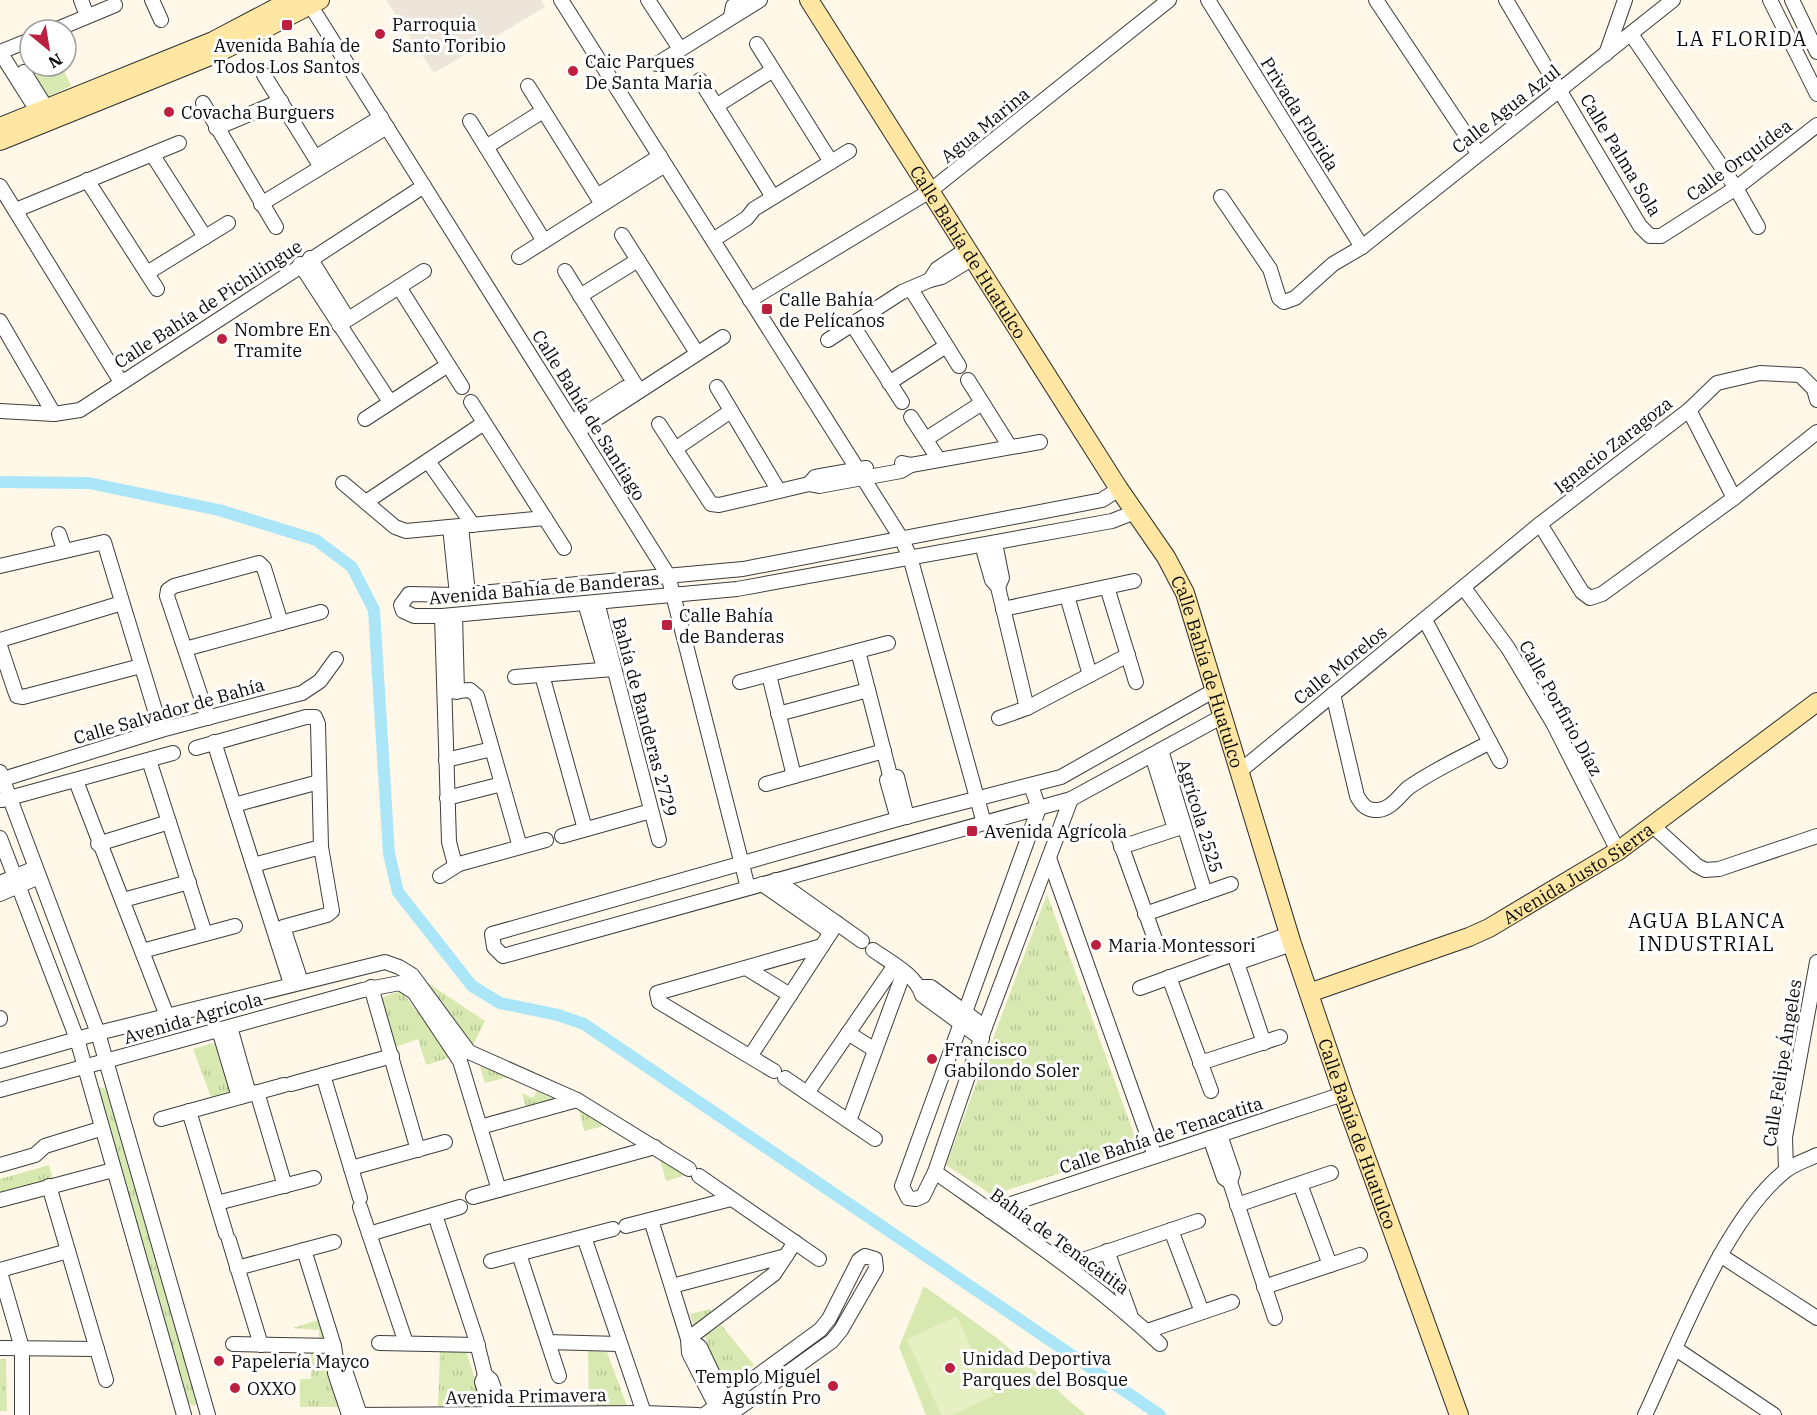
<svg xmlns="http://www.w3.org/2000/svg" width="1817" height="1415" viewBox="0 0 1817 1415" font-family="'IBM Plex Serif',serif">
<style>
.grass{fill:url(#grass-tufts)}
.park{fill:#d7e9b1}
.pitch{fill:#e7f0c3}
.plaza{fill:#ede5d9}
.lines{fill:none;stroke-linecap:round;stroke-linejoin:round}
.canal{stroke:#abe6f8;stroke-width:12}
.street-casing{stroke:#3d3d3d;stroke-width:16}
.secondary-casing{stroke:#2c2c2c;stroke-width:20}
.street{stroke:#fff;stroke-width:14}
.secondary{stroke:#ffe7a3;stroke-width:18}
.poi-dot{fill:#bd203e;stroke:#fff;stroke-width:2}
.labels{text-anchor:middle;dominant-baseline:central;stroke-width:6;stroke-linejoin:round;paint-order:stroke}
.poi-label{font-size:18px;fill:#0a0a0a;stroke:#fff;text-anchor:start}
.street-label{font-size:18px;fill:#0a0a0a;stroke:#fff}
.neighbourhood-label{font-size:20px;letter-spacing:1.5px;fill:#0a0a0a;stroke:#fff}
</style>
<defs>
<pattern id="grass-tufts" width="24" height="20" patternUnits="userSpaceOnUse" patternTransform="scale(1.5)"><rect width="24" height="20" fill="#d7e9b1"/><path d="M3 7l-1-3M5 7V3M7 7l1-3M15 17l-1-3M17 17v-4M19 17l1-3" fill="none" stroke="#b7c697"/></pattern>
</defs>
<rect width="100%" height="100%" fill="#fff7e8"/>
<g class="grass">
<path d="M1047,894L1139,1148L992,1195L946,1165Z"/>
<path d="M428,983L485,1021L473,1045L427,985Z"/>
<path d="M401,991L452,1057L426,1065L418,1039L395,1047L380,998Z"/>
<path d="M217,1042L231,1091L211,1097L193,1049Z"/>
<path d="M480,1066L508,1077L485,1083Z"/>
<path d="M101,1087L107,1090L199,1399L195,1406L187,1403L96,1090Z"/>
<path d="M537,1091L553,1099L526,1108L522,1093L533,1098Z"/>
<path d="M578,1107L608,1125L584,1131Z"/>
<path d="M659,1156L687,1175L666,1181Z"/>
<path d="M49,1165L53,1179L0,1195V1179Z"/>
<path d="M710,1309L711,1314L694,1327L690,1314Z"/>
<path d="M318,1320L324,1337L319,1338V1330L293,1328Z"/>
<path d="M721,1325L754,1365L722,1389L705,1336Z"/>
<path d="M466,1351L484,1407L438,1406L440,1352Z"/>
<path d="M588,1351L607,1352L627,1406H589Z"/>
<path d="M311,1353H322L340,1407H300V1379H311Z"/>
<path d="M0,1359H6L7,1411H0Z"/>
</g>
<g class="park">
<path d="M62,67L71,86L45,98L34,76Z"/>
<path d="M924,1286L997,1338L1086,1415H926L899,1347Z"/>
</g>
<path class="pitch" d="M957,1316L993,1396L952,1415H941L907,1339Z"/>
<path class="plaza" d="M386,0H541L545,7L434,73Z"/>
<g class="lines">
<path class="canal" d="M0,482L89,483L219,510L316,540L352,567L374,610L389,854L398,892L472,986L500,1003L558,1015L584,1024L1160,1415"/>
<defs>
<g id="street">
<path d="M81,0L87,16"/>
<path d="M152,0L161,20"/>
<path d="M307,0L668,575L748,888"/>
<path d="M561,0L901,538L910,557L984,823"/>
<path d="M648,0L680,49"/>
<path d="M1208,0L1362,247"/>
<path d="M1376,0L1478,153"/>
<path d="M1506,0L1640,226L1650,236H1661L1736,188L1817,125"/>
<path d="M1770,0L1817,94"/>
<path d="M1792,0L1817,52"/>
<path d="M731,16L733,6L741,0"/>
<path d="M55,30L115,5"/>
<path d="M1631,34L1736,188L1758,227"/>
<path d="M757,44L831,162"/>
<path d="M0,52L38,112"/>
<path d="M0,52L30,40"/>
<path d="M1606,54L1625,0"/>
<path d="M657,64L760,0"/>
<path d="M24,72L47,109"/>
<path d="M264,75L321,167"/>
<path d="M700,80L773,197"/>
<path d="M528,86L602,204"/>
<path d="M203,103L276,227"/>
<path d="M716,106L773,70"/>
<path d="M470,121L544,241"/>
<path d="M216,128L281,101"/>
<path d="M486,147L543,111"/>
<path d="M152,154L205,237"/>
<path d="M316,157L381,117"/>
<path d="M87,180L157,289"/>
<path d="M0,186L121,382"/>
<path d="M597,196L660,156"/>
<path d="M1221,197L1270,269L1279,298L1284,302L1295,298L1333,264L1362,247L1673,0"/>
<path d="M261,204L387,127"/>
<path d="M16,210L179,143"/>
<path d="M622,235L697,353"/>
<path d="M713,240L747,218L754,209L849,151"/>
<path d="M519,257L665,165"/>
<path d="M310,258L348,319"/>
<path d="M300,264L390,402"/>
<path d="M565,271L638,389"/>
<path d="M147,273L228,223"/>
<path d="M930,280L937,269L967,249"/>
<path d="M399,287L462,387"/>
<path d="M911,289L959,366"/>
<path d="M580,296L638,260"/>
<path d="M750,300L930,191L1169,0"/>
<path d="M0,321L54,414"/>
<path d="M852,324L902,402"/>
<path d="M339,325L424,271"/>
<path d="M828,340L902,292L930,280L942,277L973,258"/>
<path d="M968,380L1010,447"/>
<path d="M889,383L946,346"/>
<path d="M717,387L779,491"/>
<path d="M471,402L564,548"/>
<path d="M1689,410L1734,498"/>
<path d="M0,411L54,414L80,410L424,186"/>
<path d="M911,417L939,460"/>
<path d="M365,419L448,365"/>
<path d="M572,422L625,388"/>
<path d="M659,424L711,504L719,505L809,484L819,486L901,471L911,465"/>
<path d="M578,431L723,337"/>
<path d="M926,439L982,403"/>
<path d="M675,449L731,411"/>
<path d="M428,461L473,525"/>
<path d="M902,463L911,465L1040,442"/>
<path d="M343,483L395,527L406,531L545,518"/>
<path d="M809,484L815,477L866,468"/>
<path d="M1119,489L1102,500L743,569L457,595L409,594L401,605L403,611L414,616H442L737,589L1112,521L1135,512"/>
<path d="M366,502L484,423"/>
<path d="M1540,524L1582,592L1590,598L1602,594L1734,498L1817,432"/>
<path d="M461,526L468,594"/>
<path d="M450,527L457,595"/>
<path d="M59,534L64,549"/>
<path d="M995,543L1002,578L998,587"/>
<path d="M982,545L992,580L998,587L1027,708"/>
<path d="M0,566L104,542L161,730"/>
<path d="M1107,587L1136,682"/>
<path d="M1464,588L1508,648L1553,723L1618,851"/>
<path d="M1067,596L1090,675"/>
<path d="M597,602L659,840"/>
<path d="M585,603L603,664"/>
<path d="M1003,609L1134,581"/>
<path d="M455,615L457,692"/>
<path d="M442,616L449,842L454,861L459,864L546,840"/>
<path d="M1425,620L1500,761"/>
<path d="M0,640L122,603"/>
<path d="M0,646L15,691L17,696L23,697L141,666"/>
<path d="M185,649L321,612"/>
<path d="M858,651L892,783"/>
<path d="M542,675L585,829"/>
<path d="M769,675L794,776"/>
<path d="M515,677L613,669"/>
<path d="M740,682L888,643"/>
<path d="M1215,690L1061,777L898,819L492,934L494,947L503,956L1071,799L1223,716"/>
<path d="M445,692L470,690L477,696L520,847"/>
<path d="M1333,694L1357,796C1362,805 1367,811 1378,810C1391,809 1399,796 1408,788C1433,770 1463,757 1490,742"/>
<path d="M778,714L868,690"/>
<path d="M208,718L167,596L168,590L174,586L259,563L264,568L281,623"/>
<path d="M999,718L1027,708L1128,655"/>
<path d="M214,742L291,984"/>
<path d="M196,748L306,717H315L318,724L321,847L332,911L327,915L283,927L301,982"/>
<path d="M1161,750L1205,893"/>
<path d="M1152,755L1175,829"/>
<path d="M149,760L205,934"/>
<path d="M446,760L492,749"/>
<path d="M1240,771L1540,524L1689,410L1717,383L1760,373L1800,375L1814,389L1817,400"/>
<path d="M0,772L98,1033L208,1415"/>
<path d="M0,780L161,730L302,693L320,681L336,659"/>
<path d="M76,781L167,1016"/>
<path d="M766,784L884,751"/>
<path d="M1031,786L1039,808L902,1186L908,1198L916,1199L923,1196L935,1172L985,1027L1071,799"/>
<path d="M447,798L502,784"/>
<path d="M2,800L173,753"/>
<path d="M234,805L319,782"/>
<path d="M898,819L887,780L892,783L897,777L907,817"/>
<path d="M1653,826L1696,865L1705,870L1719,869L1817,836"/>
<path d="M1116,831L1156,942"/>
<path d="M562,836L651,811"/>
<path d="M0,838L77,1039L184,1415"/>
<path d="M98,844L169,822"/>
<path d="M1121,847L1182,827"/>
<path d="M1049,858L1155,1156"/>
<path d="M253,865L321,847"/>
<path d="M440,876L459,864"/>
<path d="M776,880L862,941"/>
<path d="M0,883L35,868"/>
<path d="M762,884L831,932"/>
<path d="M0,894L39,877"/>
<path d="M123,900L189,882"/>
<path d="M1145,914L1231,884"/>
<path d="M873,950C890,962 916,975 922,995L982,1039"/>
<path d="M142,951L235,926"/>
<path d="M1234,954L1264,1043"/>
<path d="M1237,963L1292,944"/>
<path d="M746,968L790,995"/>
<path d="M1169,977L1211,1091"/>
<path d="M371,987L418,1150"/>
<path d="M920,987H931L985,1027"/>
<path d="M1140,988L1289,934"/>
<path d="M0,1018V1019"/>
<path d="M230,1027L249,1094"/>
<path d="M219,1030L239,1097"/>
<path d="M848,1033L875,1050"/>
<path d="M751,1055L837,923"/>
<path d="M0,1061L98,1033L385,962L399,967L412,975L469,1052L577,1100L689,1169"/>
<path d="M1200,1063L1280,1037"/>
<path d="M774,1071L659,1002L657,993L822,946"/>
<path d="M323,1075L360,1198"/>
<path d="M785,1078L875,1139"/>
<path d="M291,1084L392,1056"/>
<path d="M0,1090L363,990L400,983L414,992L460,1061L499,1190"/>
<path d="M257,1092L285,1186"/>
<path d="M807,1093L895,965"/>
<path d="M189,1111L226,1234"/>
<path d="M161,1119L284,1085"/>
<path d="M849,1121L904,972"/>
<path d="M480,1127L577,1100"/>
<path d="M1220,1135L1233,1173L1230,1182"/>
<path d="M1210,1138L1224,1178L1230,1182L1275,1318"/>
<path d="M0,1165L35,1155L45,1146L100,1129"/>
<path d="M351,1168L445,1142"/>
<path d="M1786,1170L1785,1137L1817,962"/>
<path d="M935,1172C1013,1227 1091,1279 1160,1344"/>
<path d="M699,1176L819,1259"/>
<path d="M1300,1184L1330,1265"/>
<path d="M49,1186L106,1380"/>
<path d="M473,1197L655,1147"/>
<path d="M0,1200L113,1170"/>
<path d="M217,1203L314,1178"/>
<path d="M1237,1205L1331,1173"/>
<path d="M360,1207L406,1343"/>
<path d="M990,1211L1343,1094"/>
<path d="M435,1215L476,1339L485,1375L482,1382L492,1414"/>
<path d="M651,1220L688,1339L689,1353L720,1414"/>
<path d="M626,1226L731,1199"/>
<path d="M1171,1230L1202,1312"/>
<path d="M369,1234L460,1207"/>
<path d="M584,1237L644,1413"/>
<path d="M229,1240L261,1345"/>
<path d="M304,1250L334,1346L337,1365L335,1373L349,1415"/>
<path d="M1107,1251L1130,1314"/>
<path d="M519,1254L559,1376"/>
<path d="M1720,1255L1817,1318"/>
<path d="M491,1261L613,1229"/>
<path d="M1068,1265L1198,1221"/>
<path d="M237,1268L334,1242"/>
<path d="M0,1270L68,1251"/>
<path d="M0,1272L22,1348V1415"/>
<path d="M672,1286L786,1256"/>
<path d="M1264,1287L1360,1255"/>
<path d="M1147,1331L1232,1302"/>
<path d="M688,1339L774,1274L795,1242"/>
<path d="M688,1339L700,1347L728,1406"/>
<path d="M548,1342L619,1344"/>
<path d="M379,1343L478,1345"/>
<path d="M233,1344L334,1346"/>
<path d="M0,1348L97,1349"/>
<path d="M1676,1349L1774,1415"/>
<path d="M337,1365L345,1370L360,1415"/>
<path d="M485,1375L491,1380L503,1414"/>
<path d="M354,1415L644,1413L698,1415"/>
<path d="M704,1415L820,1330L829,1319L859,1260L865,1256L875,1259L876,1269L841,1330L832,1341L729,1415"/>
<path d="M1645,1415C1679,1343 1723,1222 1784,1172C1793,1164 1807,1160 1817,1155"/>
</g>
<g id="secondary">
<path id="s1" d="M809,0L1119,489L1166,557L1185,593L1292,944L1343,1094L1459,1415"/>
<path d="M0,127L213,41L291,0"/>
<path d="M0,141L218,53L320,0"/>
<path id="s2" d="M1309,993L1469,937L1489,928L1618,851L1817,702"/>
</g>
</defs>
<use href="#street" class="street-casing"/>
<use href="#secondary" class="secondary-casing"/>
<use href="#street" class="street"/>
<use href="#secondary" class="secondary"/>
</g>
<g class="poi-dot">
<rect x="281" y="19" width="12" height="12" rx="3"/>
<circle cx="380" cy="34" r="6"/>
<circle cx="573" cy="71" r="6"/>
<circle cx="169" cy="112" r="6"/>
<rect x="761" y="303" width="12" height="12" rx="3"/>
<circle cx="222" cy="339" r="6"/>
<rect x="661" y="619" width="12" height="12" rx="3"/>
<rect x="966" y="825" width="12" height="12" rx="3"/>
<circle cx="1096" cy="945" r="6"/>
<circle cx="932" cy="1059" r="6"/>
<circle cx="219" cy="1361" r="6"/>
<circle cx="950" cy="1368" r="6"/>
<circle cx="833" cy="1386" r="6"/>
<circle cx="235" cy="1388" r="6"/>
</g>
<g class="labels">
<g class="poi-label">
<text x="392" y="24">Parroquia<tspan x="392" dy="21">Santo Toribio</tspan></text>
<text x="287" y="45" text-anchor="middle">Avenida Bahía de<tspan x="287" dy="21">Todos Los Santos</tspan></text>
<text x="585" y="61">Caic Parques<tspan x="585" dy="21">De Santa Maria</tspan></text>
<text x="181" y="112">Covacha Burguers</text>
<text x="779" y="299">Calle Bahía<tspan x="779" dy="21">de Pelícanos</tspan></text>
<text x="234" y="329">Nombre En<tspan x="234" dy="21">Tramite</tspan></text>
<text x="679" y="615">Calle Bahía<tspan x="679" dy="21">de Banderas</tspan></text>
<text x="984" y="831">Avenida Agrícola</text>
<text x="1108" y="945">Maria Montessori</text>
<text x="944" y="1049">Francisco<tspan x="944" dy="21">Gabilondo Soler</tspan></text>
<text x="962" y="1358">Unidad Deportiva<tspan x="962" dy="21">Parques del Bosque</tspan></text>
<text x="231" y="1361">Papelería Mayco</text>
<text x="821" y="1376" text-anchor="end">Templo Miguel<tspan x="821" dy="21">Agustín Pro</tspan></text>
<text x="247" y="1388">OXXO</text>
</g>
<g class="street-label">
<text transform="translate(1506 109) rotate(-38)">Calle Agua Azul</text>
<text transform="translate(1300 114) rotate(58)">Privada Florida</text>
<text transform="translate(985 125) rotate(-39)">Agua Marina</text>
<text transform="translate(1621 155) rotate(59)">Calle Palma Sola</text>
<text transform="translate(1739 160) rotate(-36)">Calle Orquídea</text>
<text stroke="none"><textPath href="#s1" startOffset="298">Calle Bahía de Huatulco</textPath></text>
<text transform="translate(208 304) rotate(-33)">Calle Bahía de Pichilingue</text>
<text transform="translate(589 415) rotate(58)">Calle Bahía de Santiago</text>
<text transform="translate(1613 445) rotate(-38)">Ignacio Zaragoza</text>
<text transform="translate(544 588) rotate(-5)">Avenida Bahía de Banderas</text>
<text transform="translate(1340 665) rotate(-39)">Calle Morelos</text>
<text stroke="none"><textPath href="#s1" startOffset="784">Calle Bahía de Huatulco</textPath></text>
<text transform="translate(1561 708) rotate(61)">Calle Porfirio Díaz</text>
<text transform="translate(169 711) rotate(-16)">Calle Salvador de Bahía</text>
<text transform="translate(645 717) rotate(75)">Bahía de Banderas 2729</text>
<text transform="translate(1200 816) rotate(73)">Agrícola 2525</text>
<text stroke="none"><textPath href="#s2" startOffset="296">Avenida Justo Sierra</textPath></text>
<text transform="translate(193 1018) rotate(-16)">Avenida Agrícola</text>
<text transform="translate(1782 1063) rotate(-81)">Calle Felipe Ángeles</text>
<text stroke="none"><textPath href="#s1" startOffset="1270">Calle Bahía de Huatulco</textPath></text>
<text transform="translate(1161 1135) rotate(-18)">Calle Bahía de Tenacatita</text>
<text transform="translate(1060 1241) rotate(36)">Bahía de Tenacatita</text>
<text transform="translate(526 1396) rotate(-1)">Avenida Primavera</text>
</g>
<g class="neighbourhood-label">
<text x="1742" y="38">LA FLORIDA</text>
<text x="1707" y="920">AGUA BLANCA<tspan x="1707" dy="23">INDUSTRIAL</tspan></text>
</g>
</g>
<g transform="translate(48 48) rotate(150)"><circle r="28" fill="#ffffff" stroke="#9d9d9d" stroke-width="1.5"/>
<path d="M0-4.5L10 22L0 15L-10 22Z" fill="#bd203e"/>
<text y="-9" font-size="16" font-weight="bold" text-anchor="middle" fill="#0a0a0a">N</text>
</g>
</svg>
